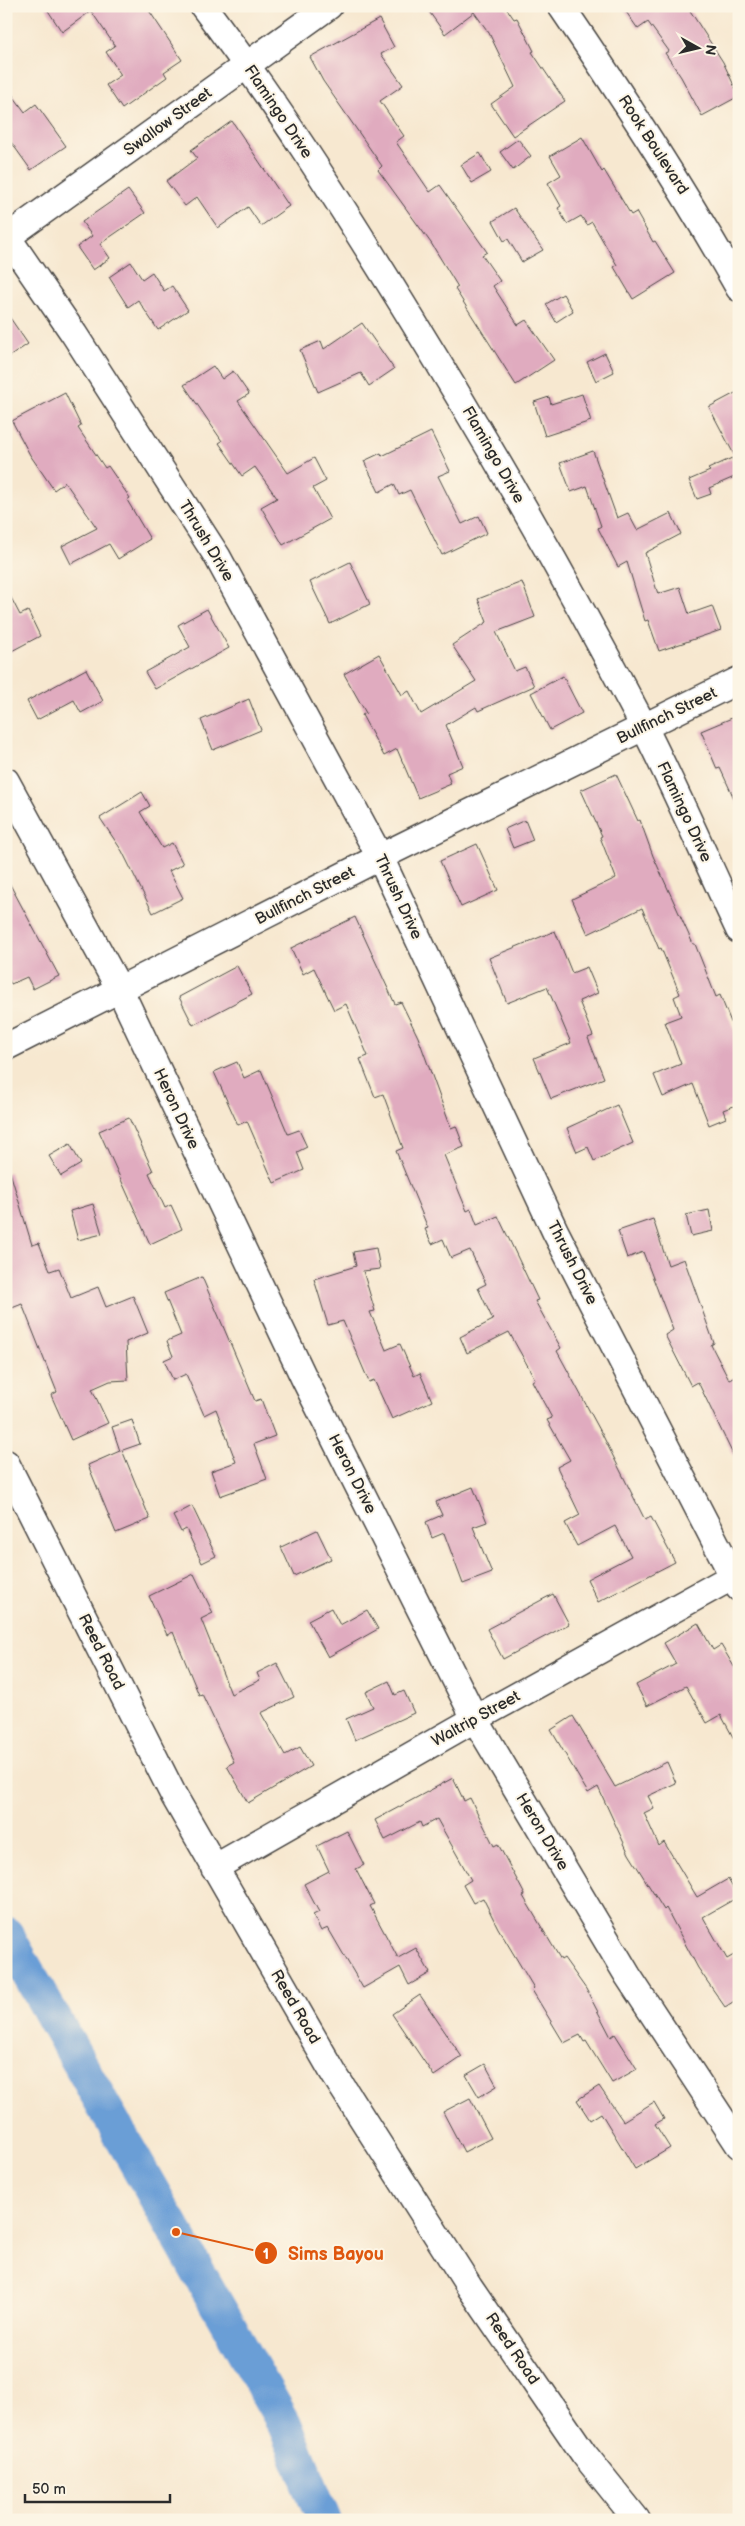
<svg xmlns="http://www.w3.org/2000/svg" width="745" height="2526" viewBox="0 0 745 2526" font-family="'Balsamiq Sans',sans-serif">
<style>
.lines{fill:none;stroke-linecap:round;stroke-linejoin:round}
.river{stroke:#6a9ed6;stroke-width:35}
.building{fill:#e0abbf}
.minor-casing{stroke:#4a4744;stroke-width:29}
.minor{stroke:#fff;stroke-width:26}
.labels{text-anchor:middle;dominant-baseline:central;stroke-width:4;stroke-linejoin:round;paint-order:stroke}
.street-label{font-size:16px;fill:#2b2b2b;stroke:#fcf5e5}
.leader{fill:none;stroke:#df570e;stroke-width:2}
.callout-dot{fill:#df570e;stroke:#fcf5e5;stroke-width:2}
.mark-label{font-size:15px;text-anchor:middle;font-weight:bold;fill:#fff}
.callout-label{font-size:18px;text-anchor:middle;font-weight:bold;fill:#df570e;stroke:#fcf5e5;stroke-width:4;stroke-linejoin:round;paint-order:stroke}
</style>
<rect width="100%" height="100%" fill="#fcf5e5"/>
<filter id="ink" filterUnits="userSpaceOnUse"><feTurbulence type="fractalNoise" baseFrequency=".02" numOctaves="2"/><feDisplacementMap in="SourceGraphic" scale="10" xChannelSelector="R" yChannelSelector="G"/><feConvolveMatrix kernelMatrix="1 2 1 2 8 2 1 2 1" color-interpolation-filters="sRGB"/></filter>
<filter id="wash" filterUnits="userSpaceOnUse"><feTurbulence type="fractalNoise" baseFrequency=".0096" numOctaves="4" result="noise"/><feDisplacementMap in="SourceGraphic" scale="20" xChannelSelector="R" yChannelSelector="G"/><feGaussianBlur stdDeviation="1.12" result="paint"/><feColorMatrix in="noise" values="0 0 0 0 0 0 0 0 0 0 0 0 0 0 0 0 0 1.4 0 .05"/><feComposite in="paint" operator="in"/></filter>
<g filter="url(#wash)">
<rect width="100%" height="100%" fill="#f7e8d0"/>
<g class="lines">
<path class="river" d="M6,1934L284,2423L324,2520"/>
</g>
<g id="blocks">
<g class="building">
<path d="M45,6H146L182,60L164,72L167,77L122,109L106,85L121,75L106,52L115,46L91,11L62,32Z"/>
<path d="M425,6H505L514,19L517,18L534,51L532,52L565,101L513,136L491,104L515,87L489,33L474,12L445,34Z"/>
<path d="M622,6H687L723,62L739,96L702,116L681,77L665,53L669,51L648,22L638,29Z"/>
<path d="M379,19L394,47L381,54L403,85L380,101L404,136L396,142L430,192L440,185L487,252L482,255L500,281L493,286L518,325L526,320L554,360L516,385L455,289L458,287L431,243L378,170L382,166L323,81L310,57Z"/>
<path d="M6,86L25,112L36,104L66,146L31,170L6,135Z"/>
<path d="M232,121L289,206L261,226L248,207L218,228L197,197L185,206L166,181L197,158L191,150Z"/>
<path d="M582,137L602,172L604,170L631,215L636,212L653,242L655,241L675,273L633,299L614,267L617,265L592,222L587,225L581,216L567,224L558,208L561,206L548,183L561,175L550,156Z"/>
<path d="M518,139L531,156L513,170L500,152Z"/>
<path d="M480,153L491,172L472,183L461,165Z"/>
<path d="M128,190L145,213L100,244L110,258L93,270L77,247L92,236L82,222Z"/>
<path d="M514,208L543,250L522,262L508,239L504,241L493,221Z"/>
<path d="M131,262L142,279L152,272L164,291L172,286L188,310L158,330L138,300L128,307L109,277Z"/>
<path d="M563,294L573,311L556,322L546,304Z"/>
<path d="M6,312L28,344L6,359Z"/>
<path d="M362,323L394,369L369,386L361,373L318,392L300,350L321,341L324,349Z"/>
<path d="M605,353L614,372L596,381L587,362Z"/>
<path d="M213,366L222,379L233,371L249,394L238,401L288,473L314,458L326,481L313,488L330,519L283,545L261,507L277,498L255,467L242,476L219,443L222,441L184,385Z"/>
<path d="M739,391V464L709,407Z"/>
<path d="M65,393L81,426L78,428L105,468L108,466L130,498L127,500L150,539L118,559L109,544L71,564L62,546L97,528L65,482L54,490L30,455L12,421Z"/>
<path d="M582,394L591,421L545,436L534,402L549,397L551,404Z"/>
<path d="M431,432L450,471L438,476L462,524L479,516L487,533L442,555L410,490L399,495L394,484L379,492L364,461L381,453L382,456Z"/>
<path d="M593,451L617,518L628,513L637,530L671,513L681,534L645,553L658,594L680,587L689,614L712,606L721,630L659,651L648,620L645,621L627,562L618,567L598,528L601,526L587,486L571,492L560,463Z"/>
<path d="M732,458L739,475L709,488L711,494L697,499L689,480L710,471L708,469Z"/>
<path d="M350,562L370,604L330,624L310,582Z"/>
<path d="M522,582L535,617L496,632L515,671L525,667L534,686L478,711L476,707L446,725L463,766L447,773L451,784L418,798L397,749L384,756L362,715L366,713L344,674L379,654L402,695L409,691L421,714L476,681L452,645L487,622L478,599Z"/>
<path d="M6,588L20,615L28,611L40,636L6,654Z"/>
<path d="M207,609L229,648L155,689L145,672L190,647L178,625Z"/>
<path d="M86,669L103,701L81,713L74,700L37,720L27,701Z"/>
<path d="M563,676L582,713L550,730L531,693Z"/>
<path d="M249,699L261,730L213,750L201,720Z"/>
<path d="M739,715V809L720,768L717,769L701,731Z"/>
<path d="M616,774L638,821L640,820L653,856L693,944H695L716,997L720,995L739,1042V1104L723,1110L726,1118L709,1125L693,1084L663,1097L654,1075L681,1064L665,1022L681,1016L674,997L680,994L661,948L659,949L642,908L588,934L572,899L616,878L600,837L602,836L581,790Z"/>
<path d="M142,792L150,806L140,812L162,848L172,843L183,864L169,871L183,898L153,913L122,851L100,818Z"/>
<path d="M525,820L533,840L513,848L505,829Z"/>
<path d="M477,844L498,890L461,907L440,861Z"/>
<path d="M6,877L59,976L33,989L27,977L11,984L6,975Z"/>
<path d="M355,917L395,1004L401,1002L418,1037L451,1128L456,1126L464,1147L444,1155L467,1211L471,1209L477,1225L498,1216L538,1300L535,1301L561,1348L557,1351L602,1434L645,1520L651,1517L675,1562L598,1602L587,1579L631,1556L615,1526L577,1546L565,1523L580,1515L557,1467L570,1460L547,1420L552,1418L532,1381L535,1379L509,1332L467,1353L460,1337L493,1320L478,1288L486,1284L470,1250L451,1258L443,1239L432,1244L425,1229L428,1228L396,1151L403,1148L383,1094L375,1097L360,1059L368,1056L346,1004L334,1010L314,968L303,974L291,948Z"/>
<path d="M555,931L572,973L587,967L598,993L579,1001L593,1036L588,1038L604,1078L551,1099L534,1058L571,1043L557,1010L547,987L507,1003L489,958Z"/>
<path d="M237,966L252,994L193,1025L179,997Z"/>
<path d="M237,1062L244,1078L261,1070L288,1134L299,1130L307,1147L297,1152L304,1170L274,1183L247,1121L238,1125L214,1072Z"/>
<path d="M617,1105L633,1143L594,1161L588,1147L577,1152L567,1128Z"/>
<path d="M129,1118L153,1171L149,1173L165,1208L171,1205L182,1229L150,1244L99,1131Z"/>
<path d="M70,1144L81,1164L61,1176L49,1156Z"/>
<path d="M10,1172L32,1245L39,1243L50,1271L59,1268L71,1298L98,1287L106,1307L133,1296L148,1333L126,1342L128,1380L110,1381L92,1389L108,1423L71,1440L51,1395L57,1392L22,1304L12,1308L6,1295V1173Z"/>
<path d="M93,1204L102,1234L78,1240L70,1211Z"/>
<path d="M709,1210L713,1231L691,1236L686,1215Z"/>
<path d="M653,1219L668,1265L684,1259L714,1343L711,1345L729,1380L739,1375V1467L698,1382L691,1386L665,1335L673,1330L643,1252L627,1258L618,1231Z"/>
<path d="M376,1248L380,1269L363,1271L375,1311L370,1312L386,1350L400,1344L414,1376L420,1373L432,1401L392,1419L374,1380L369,1382L343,1321L328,1325L314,1279L356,1266L353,1252Z"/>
<path d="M202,1277L255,1401L261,1399L275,1436L254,1444L267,1479L220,1496L211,1471L236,1462L216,1409L204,1415L186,1374L173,1380L164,1360L173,1356L167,1341L181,1335L164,1293Z"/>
<path d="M132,1420L140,1444L120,1451L112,1427Z"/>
<path d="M122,1450L150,1519L116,1533L88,1465Z"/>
<path d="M473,1487L487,1522L473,1527L492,1573L463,1584L444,1533L432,1538L426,1522L442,1515L436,1502Z"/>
<path d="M192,1506L216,1556L202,1563L186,1529L181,1532L173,1516Z"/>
<path d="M317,1530L331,1559L294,1576L281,1547Z"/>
<path d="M194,1574L213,1613L201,1619L231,1694L260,1680L257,1673L277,1663L294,1697L261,1713L285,1755L300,1747L311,1766L248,1803L227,1766L234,1762L202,1694L199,1695L173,1632L167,1635L149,1596Z"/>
<path d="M553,1594L569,1624L503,1659L487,1629Z"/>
<path d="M331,1608L340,1625L367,1610L378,1629L328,1657L308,1620Z"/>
<path d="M698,1623L713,1650L721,1645L739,1675V1748L721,1715L707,1723L686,1686L647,1706L636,1685L676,1664L664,1643Z"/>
<path d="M389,1681L395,1695L404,1691L414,1713L355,1740L346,1719L373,1707L366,1692Z"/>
<path d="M573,1716L615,1787L667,1762L676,1783L648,1796L654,1808L644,1813L659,1846L664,1842L697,1897L728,1879L738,1897L703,1917L727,1959L739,1952V1998L725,2007L698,1968L666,1908L664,1910L629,1854L598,1787L588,1793L551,1730Z"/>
<path d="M453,1778L464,1801L470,1798L494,1846L498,1844L525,1895L523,1896L561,1960L564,1958L586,1989L611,2037L615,2034L637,2069L612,2083L586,2041L584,2042L580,2035L564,2043L532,1990L534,1988L498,1928L483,1898L473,1903L463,1885L471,1880L437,1819L422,1827L420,1822L385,1840L375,1820Z"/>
<path d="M347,1831L364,1865L356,1869L374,1904L370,1906L398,1958L416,1948L430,1973L409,1985L400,1967L363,1988L328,1928L321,1931L313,1915L319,1912L304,1884L329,1871L317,1846Z"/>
<path d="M420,1995L462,2057L434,2076L392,2014Z"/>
<path d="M485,2064L497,2086L479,2097L466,2075Z"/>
<path d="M599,2086L623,2121L654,2102L664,2119L655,2124L670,2148L635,2169L601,2113L590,2120L577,2100Z"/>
<path d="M470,2098L491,2138L464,2152L443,2112Z"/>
</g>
</g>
</g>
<g filter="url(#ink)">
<use href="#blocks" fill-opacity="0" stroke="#4a4744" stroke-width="1"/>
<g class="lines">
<defs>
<g id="minor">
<path d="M203,6C276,102 340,203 403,305C488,442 568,582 643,725C677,792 707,862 739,930"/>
<path d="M561,6C624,98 684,191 739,288"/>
<path d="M6,235L74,334L217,556L380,857L555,1231L739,1588"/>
<path d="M6,238L329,6"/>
<path d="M6,781L120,990L304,1378L475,1719L628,1976L739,2145"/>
<path d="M6,1047L380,857L739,680"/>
<path d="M6,1463L174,1796L334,2074L469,2286L584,2454L637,2520"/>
<path d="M214,1868L475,1719L739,1573"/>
</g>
</defs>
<use href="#minor" class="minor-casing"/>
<use href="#minor" class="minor"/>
</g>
</g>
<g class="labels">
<g class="street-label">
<text transform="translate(278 112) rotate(56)">Flamingo Drive</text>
<text transform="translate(168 122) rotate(-36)">Swallow Street</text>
<text transform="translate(653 145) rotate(57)">Rook Boulevard</text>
<text transform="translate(493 455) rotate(60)">Flamingo Drive</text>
<text transform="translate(206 541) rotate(59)">Thrush Drive</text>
<text transform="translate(667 716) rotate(-26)">Bullfinch Street</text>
<text transform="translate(684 812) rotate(65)">Flamingo Drive</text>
<text transform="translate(305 896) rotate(-27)">Bullfinch Street</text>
<text transform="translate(398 897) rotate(65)">Thrush Drive</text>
<text transform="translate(176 1109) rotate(65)">Heron Drive</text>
<text transform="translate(572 1263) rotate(63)">Thrush Drive</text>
<text transform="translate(352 1474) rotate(63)">Heron Drive</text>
<text transform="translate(101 1652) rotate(63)">Reed Road</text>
<text transform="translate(476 1719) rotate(-29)">Waltrip Street</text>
<text transform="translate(542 1832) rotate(59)">Heron Drive</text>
<text transform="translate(295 2007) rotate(60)">Reed Road</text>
<text transform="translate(512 2349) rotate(56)">Reed Road</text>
</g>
</g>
<path class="leader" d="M176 2232L266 2253"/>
<g class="callout-dot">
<circle cx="176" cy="2232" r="5"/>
<circle cx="266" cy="2253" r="12"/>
</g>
<g class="mark-label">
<text x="266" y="2259">1</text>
</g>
<g class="callout-label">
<text x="336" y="2260">Sims Bayou</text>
</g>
<rect width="745" height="2526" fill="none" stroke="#fcf5e5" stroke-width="25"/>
<g transform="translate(698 48) rotate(98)" stroke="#fcf5e5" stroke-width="4" paint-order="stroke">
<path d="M0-4L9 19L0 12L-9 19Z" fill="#2b2b2b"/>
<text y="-8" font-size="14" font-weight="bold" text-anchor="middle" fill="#2b2b2b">N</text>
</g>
<path d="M25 2494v8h145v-8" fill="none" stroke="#2b2b2b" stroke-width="2.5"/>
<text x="32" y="2494" font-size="15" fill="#2b2b2b" stroke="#fcf5e5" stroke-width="4" paint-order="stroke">50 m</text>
</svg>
